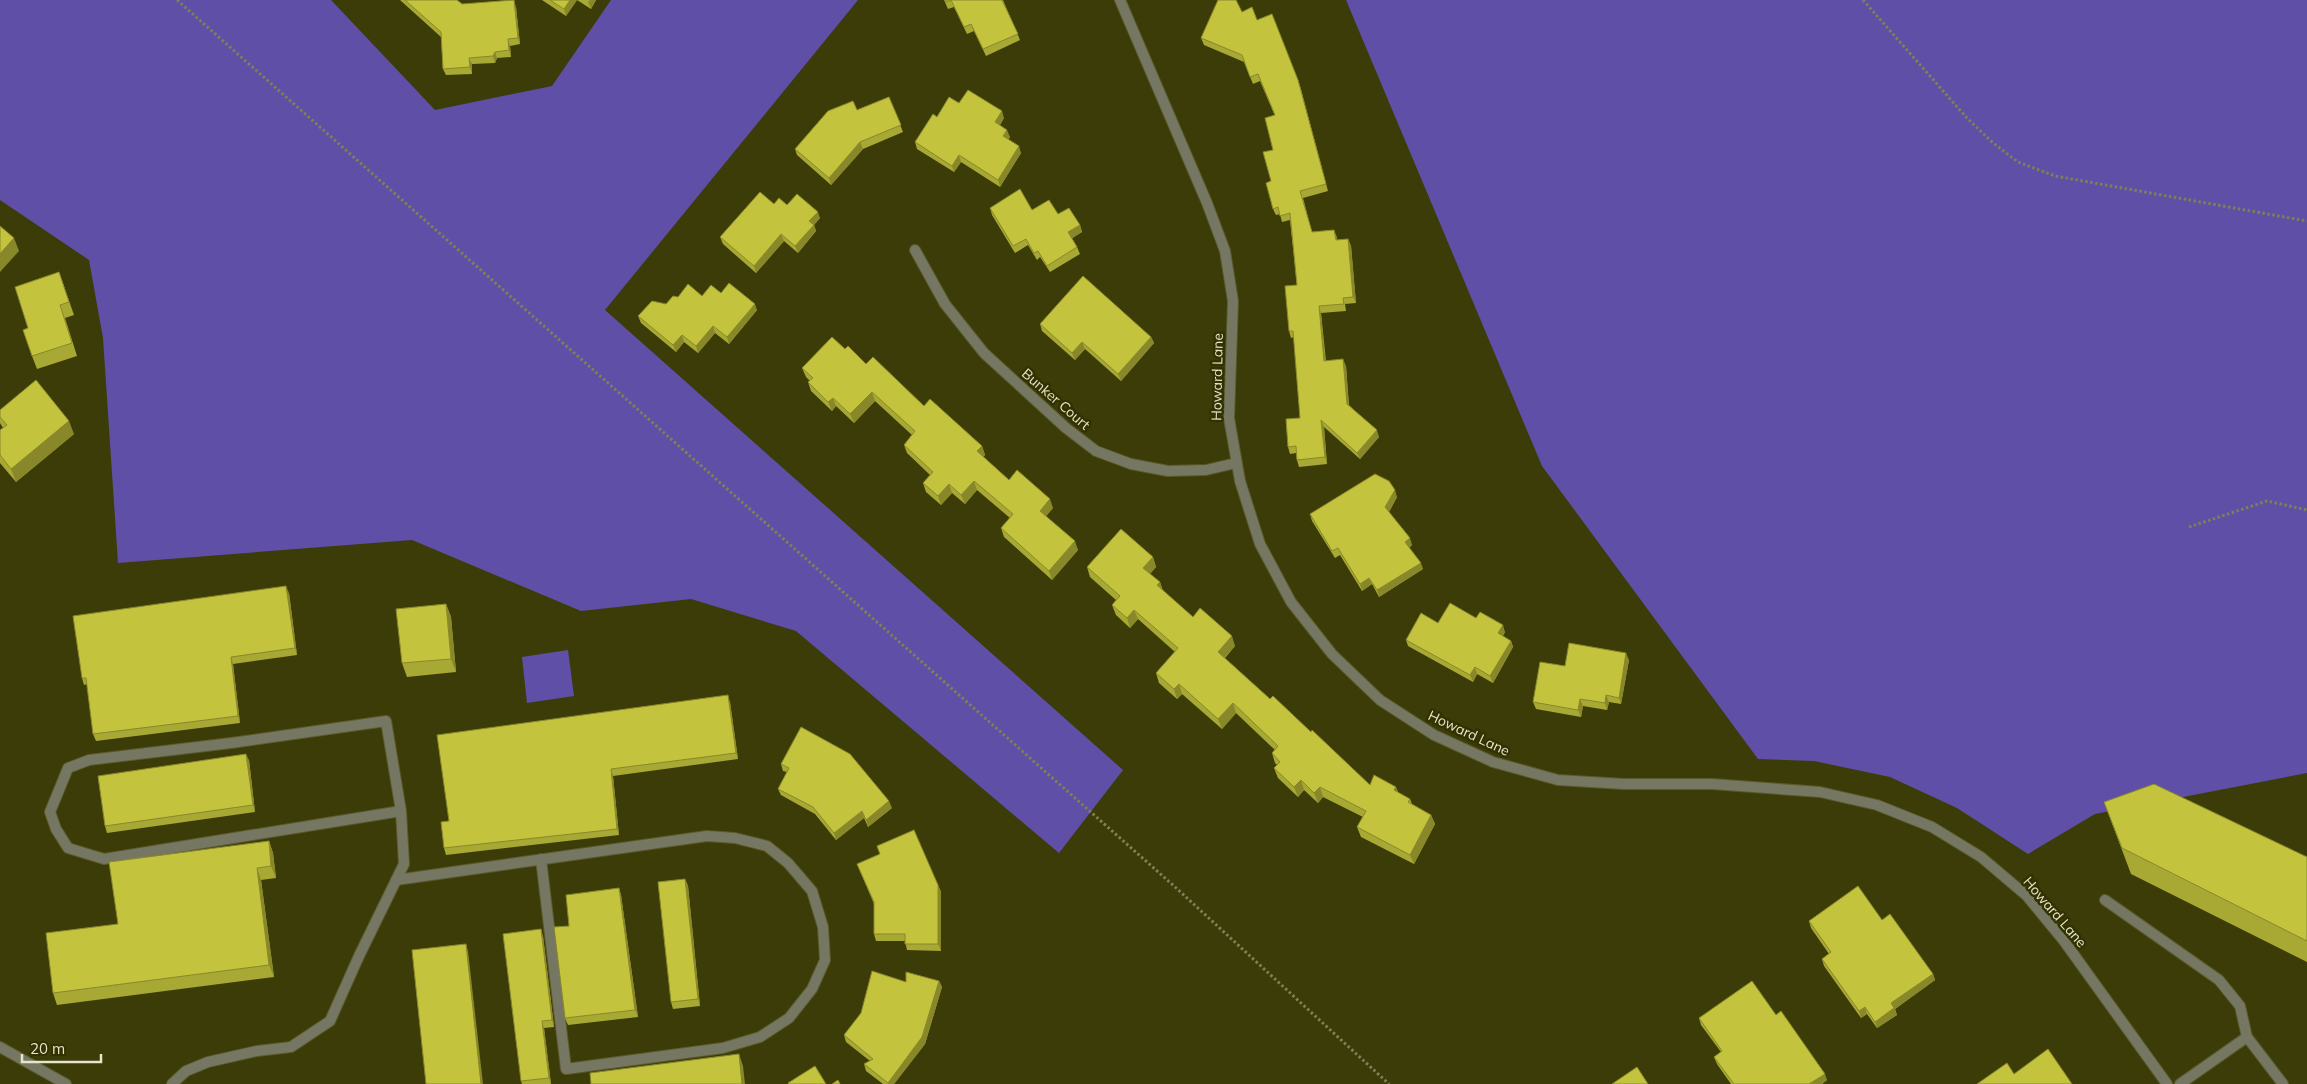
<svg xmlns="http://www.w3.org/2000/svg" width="2307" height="1084" viewBox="0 0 2307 1084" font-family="Mulish,sans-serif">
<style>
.green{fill:#5f4fa6}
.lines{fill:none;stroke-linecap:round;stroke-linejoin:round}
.service-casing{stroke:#5a5a2c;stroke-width:12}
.minor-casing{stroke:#5a5a2c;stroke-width:12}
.path{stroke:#808057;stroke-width:3;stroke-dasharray:2.5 2.5;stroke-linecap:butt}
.service{stroke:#767762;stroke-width:10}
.minor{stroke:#767762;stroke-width:10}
.wall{fill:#a8a835}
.shaded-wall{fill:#88882b}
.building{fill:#c3c33e;stroke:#88882b}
.labels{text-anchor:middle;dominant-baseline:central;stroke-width:5;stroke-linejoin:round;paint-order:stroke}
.street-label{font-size:14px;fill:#e4e5cb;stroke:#323100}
</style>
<rect width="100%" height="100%" fill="#3c3c09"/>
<g class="green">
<path d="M0,0H331L435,110L552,86L611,0H858L605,310L1123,770L1059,853L796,631L691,599L581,611L412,540L118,563L103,338L89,260L0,200Z"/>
<path d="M1346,0H2307V773L2095,814L2028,854L1957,808L1890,777L1814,761L1758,759L1542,466Z"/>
<path d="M568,650L574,696L527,703L522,657Z"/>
</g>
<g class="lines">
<defs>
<g id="service">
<path d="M396,880L707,836L735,838L767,846L788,863L812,891L823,927L825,960L812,989L789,1018L760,1037L723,1048L566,1069L541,859"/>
<path d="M2105,900L2219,980L2240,1006L2247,1037"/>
<path d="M172,1084L186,1071L208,1062L257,1051L291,1047L330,1021L359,956L404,864L401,811L386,721L231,743L89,760L68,768L50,812L56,829L68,848L104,859L401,811"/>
<path d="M2180,1084L2247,1037L2283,1084"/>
</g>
<g id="minor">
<path d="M1120,0L1207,203L1225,251L1233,301L1229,418L1240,481L1260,544L1291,602L1332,654L1380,700L1434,735L1493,762L1558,780L1624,784H1712L1820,792L1877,805L1932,827L1981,857L2027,896L2064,941L2167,1084"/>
<path d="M915,250L945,304L984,353L1066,428L1096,451L1131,464L1168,471L1206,470L1236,463"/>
<path d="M0,1047L66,1084"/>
</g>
</defs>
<use href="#service" class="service-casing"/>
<use href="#minor" class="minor-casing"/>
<g class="path">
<path d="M177,0L1174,886L1389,1084"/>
<path d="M1863,0L1967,118L1993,143L2018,162L2055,176L2307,221"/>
<path d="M2189,527L2267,501L2307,510"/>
</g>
<use href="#service" class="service"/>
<use href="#minor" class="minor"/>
</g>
<g class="wall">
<path d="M400,0H457L462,4L516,7L520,44L510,46L511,57L497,58L495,63L472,64V74L446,75L443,69L441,37Z"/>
<path d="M542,0H577L566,16Z"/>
<path d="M577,0H596L591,9Z"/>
<path d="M944,0H1004H1003L1020,40L986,56L974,31L967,34L954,7L948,9Z"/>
<path d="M1242,12L1257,20L1300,86L1328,191L1303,198L1312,232L1334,230L1337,240L1348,239L1351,246L1356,303L1345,304L1346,311L1321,313L1326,361L1346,366L1349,405L1379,437L1360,459L1324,427L1327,464L1299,467L1297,460L1296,453L1290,454L1288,447L1300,418L1294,337L1291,338L1289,331L1297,285L1290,220L1282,222L1280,214L1276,215L1273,209L1271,181L1275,116L1260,81L1253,84L1244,62L1204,45L1201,38Z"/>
<path d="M889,97L903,132L863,149L831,185L797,155L795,149L857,110Z"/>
<path d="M959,103L1004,118L1000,125L1010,137L1008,140L1021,153L1000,187L961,162L954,172L917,149L915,142L937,117Z"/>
<path d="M774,204L787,205L820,218L814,225L816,231L798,253L784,241L756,273L723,244L720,237Z"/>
<path d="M990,208L1032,210L1058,214L1080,225L1082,232L1072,238L1077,247L1080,254L1050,272L1040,257L1037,260L1028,245L1015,253L992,215Z"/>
<path d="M59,272L74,315L65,318L77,356L37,369L32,356L28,328Z"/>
<path d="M721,293L757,310L729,344L715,333L698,353L684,342L676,352L641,323L638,316L666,304L678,297L702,296Z"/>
<path d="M1040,324L1151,337L1154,343L1121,381L1085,349L1075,360L1042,331Z"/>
<path d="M845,349L924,406L982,446L985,455L983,457L1009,480L1053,508L1046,516L1078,550L1052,580L1004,537L1001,528L1010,518L977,490L965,504L952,493L941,505L926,492L923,483L930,475L907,453L904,445L912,435L875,401L854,423L836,406L832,411L811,391L808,382L810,381L806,377L802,368Z"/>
<path d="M0,410L74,434L16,482L0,463V430L3,428L0,423Z"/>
<path d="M1397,497L1389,512L1412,545L1409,548L1423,569L1379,597L1372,584L1362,591L1340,555L1335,558L1312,521L1310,514Z"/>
<path d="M1153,557L1156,567L1150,574L1160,582L1163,591L1193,617L1235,646L1225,658L1270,699L1311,732L1370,785L1399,793L1410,799L1412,804L1431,815L1435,824L1414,864L1361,837L1357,827L1363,817L1323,797L1318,803L1304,790L1298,797L1278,778L1274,768L1277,765L1275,763L1272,753L1275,750L1236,713L1222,729L1182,694L1177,699L1159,683L1156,673L1175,652L1138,619L1130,628L1116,615L1112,605L1116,600L1090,577L1087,567Z"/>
<path d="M289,593L297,655L233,664L240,723L96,741L93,734L87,684L84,685L82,678Z"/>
<path d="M446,604L451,617L456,672L407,677L402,663Z"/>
<path d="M1476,618L1505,632L1503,636L1511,641L1513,647L1493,683L1477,674L1473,682L1408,646L1406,640L1438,623Z"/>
<path d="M1629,660L1621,704L1609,702L1607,710L1583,706L1581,717L1536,709L1533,702L1565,666Z"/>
<path d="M730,702L738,759L613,776L619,835L446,855L444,848L449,821Z"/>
<path d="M249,760L255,812L107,833L105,826Z"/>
<path d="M781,764L892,808L868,827L864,818L836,840L815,814L781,795L778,789L787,772L783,771Z"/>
<path d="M2104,802L2307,857V962L2131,874Z"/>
<path d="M269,841L273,853L276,878L261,880L274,977L57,1005L53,993L118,924Z"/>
<path d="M877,846L938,885L941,892V951L907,950L905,941H876L874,934V904L857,864L880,854Z"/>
<path d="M685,879L688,886L700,1006L673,1009L671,1002Z"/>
<path d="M619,888L621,895L638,1017L568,1025L565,1018L569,926Z"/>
<path d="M1882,920L1933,974L1935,980L1895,1009L1897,1015L1877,1028L1867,1014L1861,1018L1824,966L1822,959L1829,954L1811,928L1809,921Z"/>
<path d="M543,936L554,1027L544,1028L551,1084H522L521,1081Z"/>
<path d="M939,981L942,987L925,1044L894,1084H883L866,1071L864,1064L870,1061L846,1042L844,1035L906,982Z"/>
<path d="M1776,1015L1827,1080L1822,1084H1731L1717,1064L1714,1057L1721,1052L1701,1025L1699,1018Z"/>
</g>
<g class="shaded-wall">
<path d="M514,0L516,7L520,44L518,38Z"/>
<path d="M570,0H577L566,16L564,9Z"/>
<path d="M590,0H596L591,9L588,2Z"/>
<path d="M508,39L510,46L511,57L509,50Z"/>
<path d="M495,52L497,58L495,63L493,56Z"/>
<path d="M469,58L472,64V74L470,67Z"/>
<path d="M1298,80L1300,86L1328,191L1326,184Z"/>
<path d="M1002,111L1004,118L997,129L995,122Z"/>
<path d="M1007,130L1010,137L1006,143L1003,136Z"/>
<path d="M860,142L863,149L831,185L829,178Z"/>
<path d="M1019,146L1021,153L1000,187L998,180Z"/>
<path d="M959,155L961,162L954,172L952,166Z"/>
<path d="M818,212L820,218L814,225L816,231L798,253L795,246L809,221Z"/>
<path d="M1080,225L1082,232L1071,239L1068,232Z"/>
<path d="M1334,230L1337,237L1338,247L1336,240Z"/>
<path d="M781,234L784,241L756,273L754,266Z"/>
<path d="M14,238L19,251L0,272V254Z"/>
<path d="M1348,239L1351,246L1356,303L1353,297Z"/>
<path d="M755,304L757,310L729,344L727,337Z"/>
<path d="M1319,306L1321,313L1326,367L1324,361Z"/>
<path d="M713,326L715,333L698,353L696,346Z"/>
<path d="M682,335L684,342L676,352L673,345Z"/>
<path d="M1151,337L1154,343L1121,381L1118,374Z"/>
<path d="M1082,342L1085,349L1075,360L1072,353Z"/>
<path d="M1343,359L1346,366L1349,410L1347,404Z"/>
<path d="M872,392L875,401L854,423L850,414Z"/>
<path d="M833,398L836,406L832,411L828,402Z"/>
<path d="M1321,420L1324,427L1327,464L1325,457Z"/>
<path d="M69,421L74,434L16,482L11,469Z"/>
<path d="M1377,430L1379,437L1360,459L1357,453Z"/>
<path d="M982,446L985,455L980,460L977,451Z"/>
<path d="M974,481L977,490L965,504L961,495Z"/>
<path d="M949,484L952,493L941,505L938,496Z"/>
<path d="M1395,490L1397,497L1388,514L1385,507Z"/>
<path d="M1050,499L1053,508L1043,520L1040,511Z"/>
<path d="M1410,538L1412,545L1407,549L1405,542Z"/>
<path d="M1075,541L1078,550L1052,580L1049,571Z"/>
<path d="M1153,557L1156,567L1147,577L1143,568Z"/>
<path d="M1421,563L1423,569L1379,597L1377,590Z"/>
<path d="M1369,578L1372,584L1362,591L1360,584Z"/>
<path d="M1160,582L1163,592L1157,585Z"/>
<path d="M286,586L289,593L297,655L295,648Z"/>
<path d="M446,604L451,617L456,672L451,659Z"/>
<path d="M1134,610L1138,619L1130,628L1127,618Z"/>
<path d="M1503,625L1505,632L1500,640L1498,633Z"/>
<path d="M1232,636L1235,646L1221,661L1218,652Z"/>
<path d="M1511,641L1513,647L1493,683L1490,676Z"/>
<path d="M1626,653L1629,660L1621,704L1619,698Z"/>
<path d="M231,657L233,664L240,723L238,716Z"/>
<path d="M1475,667L1477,674L1473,682L1470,675Z"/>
<path d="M1179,684L1182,694L1177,699L1174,689Z"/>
<path d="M728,695L730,702L738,759L736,753Z"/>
<path d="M1606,695L1609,702L1607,710L1605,703Z"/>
<path d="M1580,699L1583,706L1581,717L1578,710Z"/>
<path d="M1233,703L1236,713L1222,729L1218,719Z"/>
<path d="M246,754L249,760L255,812L253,805Z"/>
<path d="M611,769L613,776L619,835L617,829Z"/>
<path d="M1301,780L1304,790L1298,797L1294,787Z"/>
<path d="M1320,787L1323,797L1318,803L1314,793Z"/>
<path d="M1396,787L1400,796L1394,790Z"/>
<path d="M889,801L892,808L868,827L866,820Z"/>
<path d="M862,811L864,818L836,840L834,833Z"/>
<path d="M1431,815L1435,824L1414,864L1410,855Z"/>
<path d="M269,841L273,853L276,878L271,866Z"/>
<path d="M257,868L261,880L274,977L269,965Z"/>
<path d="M685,879L688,886L700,1006L698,999Z"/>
<path d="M938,885L941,892V951L938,944Z"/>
<path d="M619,888L621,895L638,1017L635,1010Z"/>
<path d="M541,929L543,936L554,1027L552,1020Z"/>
<path d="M466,944L468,951L483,1084H481Z"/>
<path d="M1933,974L1935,980L1895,1009L1897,1015L1877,1028L1875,1022L1891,1003Z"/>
<path d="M939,981L942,987L925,1044L894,1084H888V1083Z"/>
<path d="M1865,1007L1867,1014L1861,1018L1859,1011Z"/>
<path d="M542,1021L544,1028L551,1084L549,1078Z"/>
<path d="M739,1054L743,1066L745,1084H742Z"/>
<path d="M1825,1074L1827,1080L1822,1084H1809Z"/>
</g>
<g class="building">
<path d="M405,0H457L462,4L514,0L518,38L508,39L509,50L495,52L493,56L469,58L470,67L443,69L441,32Z"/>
<path d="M550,0H570L564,9Z"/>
<path d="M945,0H1002L1018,34L983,49L971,24L964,27L951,0L946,2Z"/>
<path d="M1218,0H1236L1242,12L1252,7L1257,20L1272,14L1298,80L1326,184L1300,191L1312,232L1334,230L1336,240L1348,239L1353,297L1343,298L1344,304L1319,306L1324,361L1343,359L1347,404L1377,430L1357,453L1321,420L1325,457L1297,460L1296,446L1288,447L1286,419L1300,418L1293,331H1289L1285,286L1297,285L1290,213L1280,216L1278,207L1273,209L1266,183L1271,181L1263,152L1273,150L1265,118L1275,115L1258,74L1250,77L1242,55L1201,38Z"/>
<path d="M968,90L1002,111L995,122L1007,130L1003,136L1019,146L998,180L959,155L952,166L915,142L933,114L937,117L949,97L959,103Z"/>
<path d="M889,97L901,125L860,142L829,178L795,149L828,111L853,101L857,110Z"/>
<path d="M1020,189L1032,210L1049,200L1058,214L1069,208L1080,225L1068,232L1077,247L1047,266L1038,251L1034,253L1026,239L1013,246L990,208Z"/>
<path d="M760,192L774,204L779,198L787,205L797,194L818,212L809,221L814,225L795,246L781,234L754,266L720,237Z"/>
<path d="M0,226L14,238L0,254Z"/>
<path d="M59,272L69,302L60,305L72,343L32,356L23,330L28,328L15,287Z"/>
<path d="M1083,276L1151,337L1118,374L1082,342L1072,353L1040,324Z"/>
<path d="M729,283L755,304L727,337L713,326L696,346L682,335L673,345L638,316L652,301L666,304L673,296L678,297L688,284L702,296L711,285L721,293Z"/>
<path d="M832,337L845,349L848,346L866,364L873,357L924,406L930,399L982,446L977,451L1009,480L1017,470L1050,499L1040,511L1075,541L1049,571L1001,528L1013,514L974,481L961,495L949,484L938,496L923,483L933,472L904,445L915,431L872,392L850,414L833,398L828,402L808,382L813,378L802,368Z"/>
<path d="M36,380L69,421L11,469L0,455V430L7,425L0,417V410Z"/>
<path d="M1375,474L1389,481L1395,490L1385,507L1410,538L1405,542L1421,563L1377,590L1369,578L1360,584L1338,548L1332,551L1310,514Z"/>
<path d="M1121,529L1153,557L1143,568L1160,582L1157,585L1193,617L1200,608L1232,636L1218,652L1270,699L1273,696L1311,732L1312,730L1370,785L1374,775L1396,787L1394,790L1410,799L1408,802L1431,815L1410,855L1357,827L1366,811L1320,787L1314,793L1301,780L1294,787L1274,768L1280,762L1272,753L1278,746L1233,703L1218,719L1179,684L1174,689L1156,673L1178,648L1134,610L1127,618L1112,605L1120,596L1087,567Z"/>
<path d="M286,586L295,648L231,657L238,716L93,734L86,678H82L73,616Z"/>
<path d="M1450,603L1476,618L1480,612L1503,625L1498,633L1511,641L1490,676L1475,667L1470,675L1406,640L1421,613L1438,623Z"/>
<path d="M446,604L451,659L402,663L396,609Z"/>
<path d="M1569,643L1626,653L1619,698L1606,695L1605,703L1580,699L1578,710L1533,702L1540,662L1565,666Z"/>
<path d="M728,695L736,753L611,769L617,829L444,848L441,822L449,821L437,735Z"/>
<path d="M801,727L850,754L889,801L866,820L862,811L834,833L813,807L778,789L789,768L781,764Z"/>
<path d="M246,754L253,805L105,826L98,776Z"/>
<path d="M2154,784L2307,857V941L2122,848L2104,802Z"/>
<path d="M914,830L938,885V944H905V934H874V902L857,864L880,854L877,846Z"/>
<path d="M269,841L271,866L257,868L269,965L53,993L46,933L118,924L109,862Z"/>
<path d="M685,879L698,999L671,1002L658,882Z"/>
<path d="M1858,886L1882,920L1890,914L1933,974L1891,1003L1894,1008L1875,1022L1865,1007L1859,1011L1822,959L1831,952L1809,921Z"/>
<path d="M619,888L635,1010L565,1018L554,927L569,926L566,895Z"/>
<path d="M541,929L552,1020L542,1021L549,1078L521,1081L503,934Z"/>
<path d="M466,944L481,1084H426L412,950Z"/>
<path d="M872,971L906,982V972L939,981L922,1037L888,1083L864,1064L873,1059L844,1035L861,1013Z"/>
<path d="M1752,981L1776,1015L1781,1011L1825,1074L1809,1084H1734L1714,1057L1722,1051L1699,1018Z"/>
<path d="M2048,1049L2072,1084H1977L2007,1063L2014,1074Z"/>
<path d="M739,1054L742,1084H591L590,1073Z"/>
<path d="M815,1066L826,1084H789L788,1083Z"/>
<path d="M1637,1067L1648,1084H1612Z"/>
<path d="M838,1080L840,1084H832Z"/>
</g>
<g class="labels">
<g class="street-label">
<text transform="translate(1217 377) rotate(-89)">Howard Lane</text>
<text transform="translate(1056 399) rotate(41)">Bunker Court</text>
<text transform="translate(1469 733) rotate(25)">Howard Lane</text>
<text transform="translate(2055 912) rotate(49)">Howard Lane</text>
</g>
</g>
<path d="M22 1054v8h79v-8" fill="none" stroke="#e4e5cb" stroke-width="2.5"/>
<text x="30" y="1054" font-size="15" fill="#e4e5cb" stroke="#323100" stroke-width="4" paint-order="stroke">20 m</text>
</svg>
